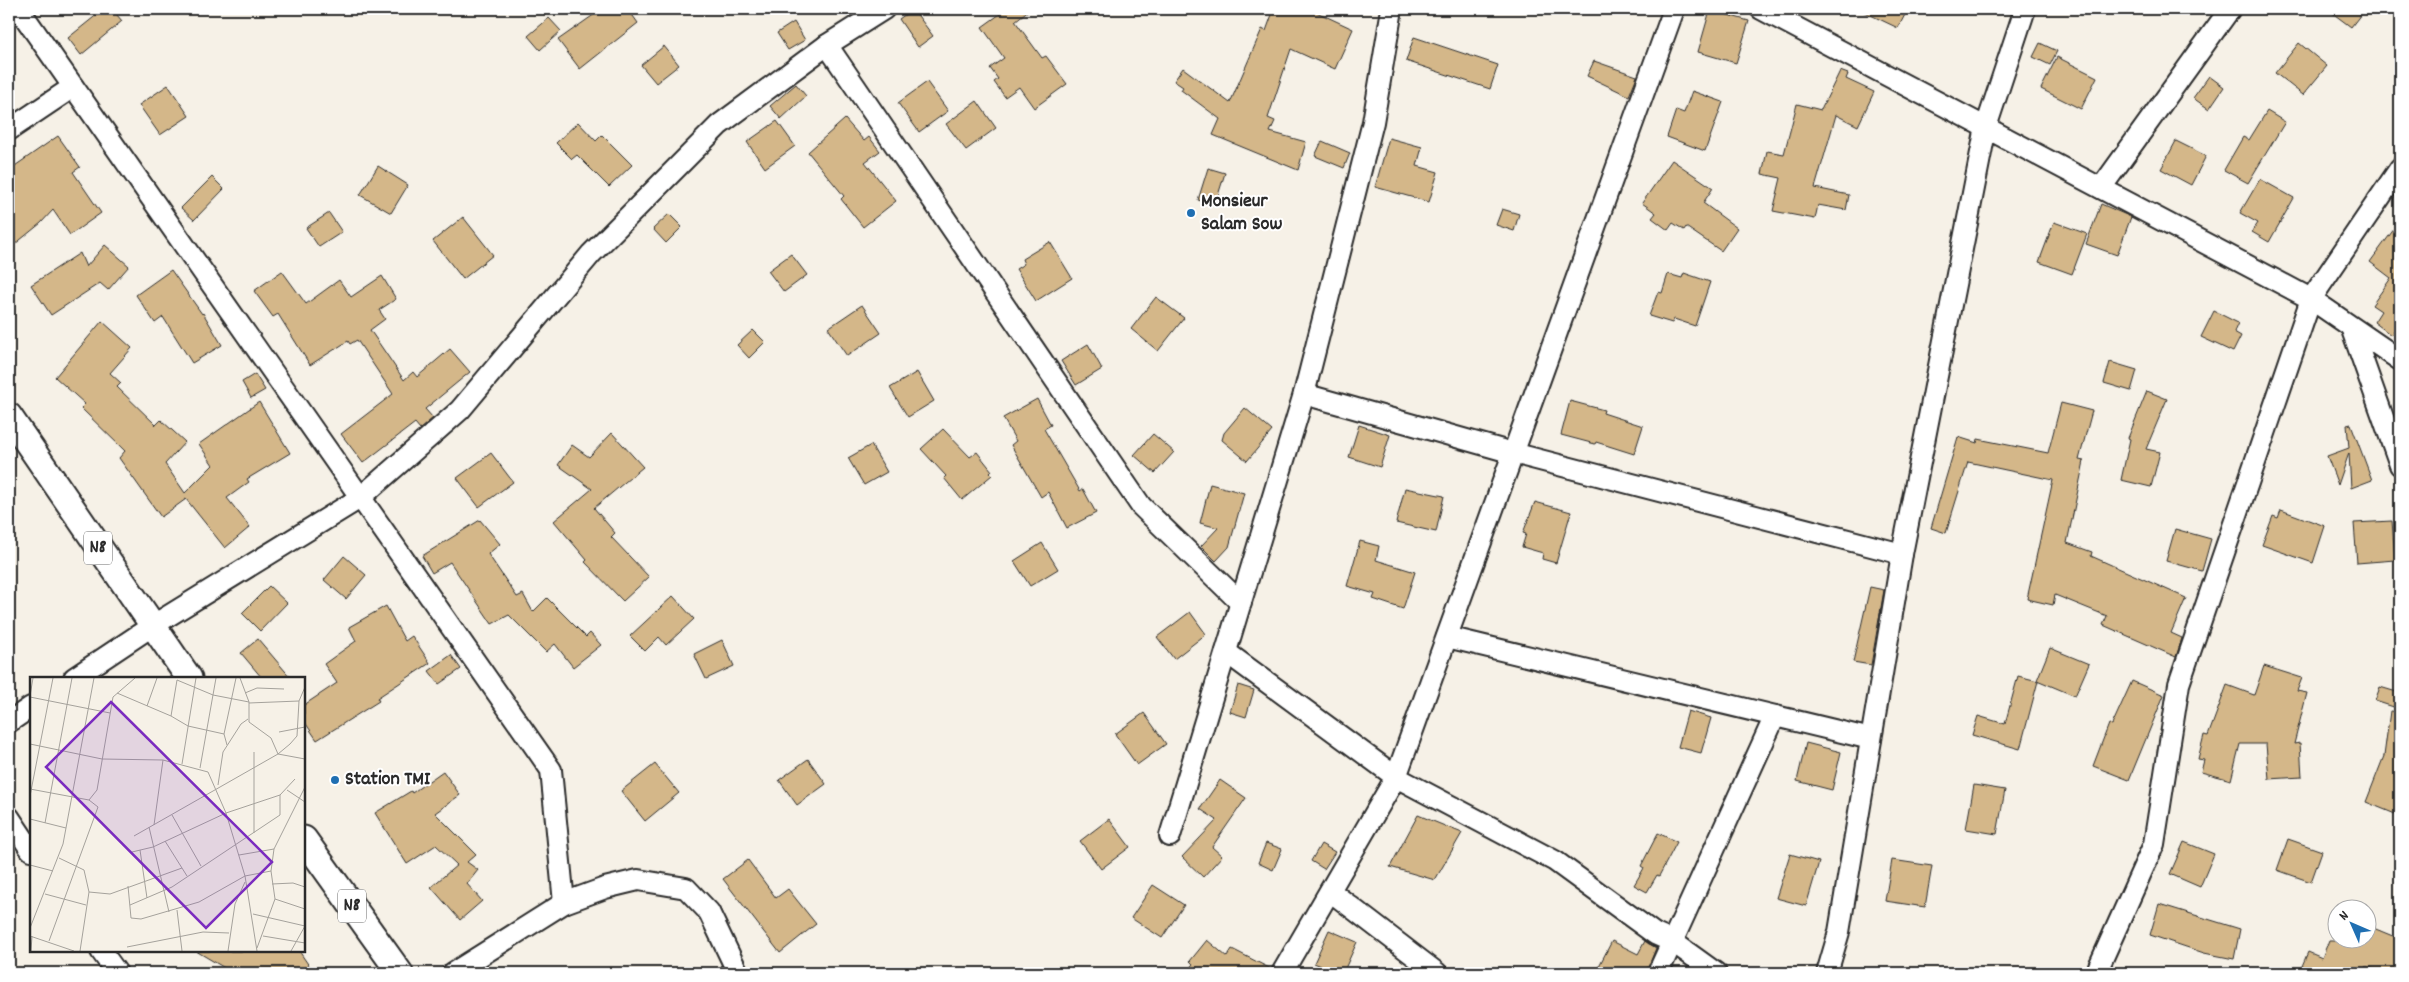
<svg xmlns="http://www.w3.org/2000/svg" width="2409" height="982" viewBox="0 0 2409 982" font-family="Dekko,sans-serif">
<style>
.building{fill:#d4b789;stroke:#2b2b2b}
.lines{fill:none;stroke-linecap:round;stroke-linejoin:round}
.minor-casing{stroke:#2b2b2b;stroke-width:24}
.major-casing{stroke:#2b2b2b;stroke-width:29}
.minor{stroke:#fff;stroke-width:20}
.major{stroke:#fff;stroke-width:25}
.poi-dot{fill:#1f6fb2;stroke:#fff;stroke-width:2}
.labels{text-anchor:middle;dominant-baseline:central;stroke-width:4;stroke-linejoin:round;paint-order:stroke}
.shield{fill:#fff;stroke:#6b6b6b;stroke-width:1}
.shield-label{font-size:19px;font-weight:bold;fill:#2b2b2b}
.poi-label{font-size:20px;font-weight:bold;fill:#2b2b2b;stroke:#fff;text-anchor:start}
.inset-road{fill:none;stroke:#a5a29c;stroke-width:1}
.view{fill:#7b2cbf;fill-opacity:0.15;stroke:#7b2cbf;stroke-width:2.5}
.inset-edge{fill:none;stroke:#2b2b2b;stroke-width:2.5}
</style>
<rect width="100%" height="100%" fill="#f6f1e7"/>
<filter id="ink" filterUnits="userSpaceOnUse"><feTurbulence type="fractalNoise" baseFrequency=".02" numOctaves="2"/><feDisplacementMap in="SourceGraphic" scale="10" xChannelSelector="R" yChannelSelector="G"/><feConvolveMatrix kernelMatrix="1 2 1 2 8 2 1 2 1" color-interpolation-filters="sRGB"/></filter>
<g filter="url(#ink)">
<g class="building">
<path d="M104,9H112L122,21L81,55L68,38Z"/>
<path d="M602,9H628L638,23L580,69L558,40Z"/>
<path d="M913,9L933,36L918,47L899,19Z"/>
<path d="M1007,9H1030L1015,21L1042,58L1046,56L1067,84L1034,108L1019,87L1005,97L994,82L998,79L990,68L1004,58L982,27Z"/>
<path d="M1274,9H1310L1353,29L1335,69L1291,49L1268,118L1275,121L1270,132L1306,142L1298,170L1213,135L1220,119L1181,90L1183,87L1174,81L1183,68L1230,103L1262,29L1266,31Z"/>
<path d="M1858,9H1908L1898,28Z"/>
<path d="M2327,9H2365L2351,27Z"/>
<path d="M1710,10L1749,21L1736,63L1698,52Z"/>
<path d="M549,18L561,31L540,50L528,36Z"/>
<path d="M794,22L805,40L788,50L777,33Z"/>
<path d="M1414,37L1498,65L1490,89L1406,61Z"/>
<path d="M2040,43L2057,51L2050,65L2033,57Z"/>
<path d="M2299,43L2327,66L2303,95L2275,73Z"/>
<path d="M664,46L679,65L656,83L641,65Z"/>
<path d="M2057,57L2097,77L2081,109L2041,89Z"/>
<path d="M1594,61L1637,76L1629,96L1587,76Z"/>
<path d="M1840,71L1848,74L1846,79L1874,92L1858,126L1836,115L1815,188L1849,195L1846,210L1818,205L1815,219L1773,211L1781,178L1762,174L1767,151L1784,154L1797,104L1821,110Z"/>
<path d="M2209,76L2224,87L2209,109L2193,98Z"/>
<path d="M927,82L948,111L919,132L898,103Z"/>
<path d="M796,84L806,96L781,119L770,106Z"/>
<path d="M168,85L189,116L160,135L139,105Z"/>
<path d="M1692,91L1723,102L1705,151L1667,137L1676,110L1684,113Z"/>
<path d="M977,101L996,128L966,150L946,124Z"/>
<path d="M2267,111L2285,122L2248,183L2224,170L2243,137L2249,140Z"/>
<path d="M845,119L864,141L869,137L880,151L865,162L896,201L863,227L841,199L844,196L808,152Z"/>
<path d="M777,121L795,146L765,168L747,142Z"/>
<path d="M578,122L596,141L602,135L632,165L609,187L577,155L572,159L556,143Z"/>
<path d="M58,136L80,167L73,172L101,213L70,235L53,210L41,223L9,249V170Z"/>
<path d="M1389,138L1422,147L1417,166L1438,172L1429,202L1375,187Z"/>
<path d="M1322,141L1350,153L1344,168L1315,156Z"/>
<path d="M2176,141L2206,156L2191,185L2161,169Z"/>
<path d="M1672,160L1713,188L1703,203L1737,228L1721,251L1686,227L1684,230L1673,223L1668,230L1652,218L1656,213L1642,203Z"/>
<path d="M378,166L408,185L391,213L360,195Z"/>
<path d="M1208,168L1225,173L1215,205L1198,200Z"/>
<path d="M212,177L224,189L194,220L181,208Z"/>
<path d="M2260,179L2294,198L2269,242L2252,232L2258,223L2240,213Z"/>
<path d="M2101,204L2131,217L2117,255L2086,244Z"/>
<path d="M1502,209L1519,214L1514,231L1496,225Z"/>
<path d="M329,213L342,232L319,247L306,228Z"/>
<path d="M669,214L682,227L666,243L653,229Z"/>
<path d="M463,217L493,255L463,279L433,241Z"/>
<path d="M2400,221V322L2391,335L2374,322L2381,311L2372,305L2391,278L2370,262Z"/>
<path d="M2054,222L2087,234L2072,274L2039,262Z"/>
<path d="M1050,242L1072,278L1036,301L1016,269L1024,264L1022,259Z"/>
<path d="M105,245L129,266L108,290L100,283L51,315L31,285L80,253L86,267Z"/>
<path d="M791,254L807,275L784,292L768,271Z"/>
<path d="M171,270L202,314L203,313L222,345L192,363L163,317L155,323L136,295Z"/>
<path d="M282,271L306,304L339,280L351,297L382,276L396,299L379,310L385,319L370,330L404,380L413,372L417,377L450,349L470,372L425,409L433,418L420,429L415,423L363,463L341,434L393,394L357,340L350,344L348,341L310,365L278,314L273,317L254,291Z"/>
<path d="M1684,273L1710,282L1695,326L1674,319L1672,323L1649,316L1658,292L1662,293L1668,274L1682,278Z"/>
<path d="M1156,297L1184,318L1158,351L1131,329Z"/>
<path d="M862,305L881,333L847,356L828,328Z"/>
<path d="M2214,311L2238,323L2234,332L2241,336L2233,352L2201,337Z"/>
<path d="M102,321L132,348L110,373L121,383L117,387L156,425L161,420L185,442L165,464L185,493L213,465L199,444L259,402L290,453L247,479L249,482L227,498L250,527L225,548L186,499L161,517L119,458L125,451L81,408L85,404L55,377Z"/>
<path d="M753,330L765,342L749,358L737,345Z"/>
<path d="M1088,344L1102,369L1076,385L1061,361Z"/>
<path d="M2110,362L2137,370L2131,391L2104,383Z"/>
<path d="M917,372L934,401L908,417L890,388Z"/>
<path d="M255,374L265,390L251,398L242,382Z"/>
<path d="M2147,391L2167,399L2146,449L2160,452L2151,487L2121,480L2130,439L2128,438Z"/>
<path d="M1037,399L1051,425L1044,429L1080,491L1083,489L1096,513L1067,528L1048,492L1041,497L1011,445L1016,441L1003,418Z"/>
<path d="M1570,401L1604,410L1603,413L1643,426L1634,454L1596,442L1595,444L1561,435Z"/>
<path d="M2061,403L2092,411L2079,460L2084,461L2067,543L2092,552L2091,556L2186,598L2171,633L2182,638L2176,657L2103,625L2107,616L2055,595L2053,605L2027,599L2053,480L1968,462L1946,533L1931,528L1958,437L1977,443L1978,439L2048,453Z"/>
<path d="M1245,408L1272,431L1247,461L1222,440L1224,433Z"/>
<path d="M2351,424L2372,480L2351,488L2349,453L2338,485L2327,456L2349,448L2347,425Z"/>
<path d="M1359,425L1390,435L1380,467L1349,457Z"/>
<path d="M943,429L970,457L977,452L992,471L990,473L992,475L962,500L944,478L946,476L921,449Z"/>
<path d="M612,433L643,467L594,508L615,533L611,537L649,577L623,601L585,562L587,560L554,521L592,489L558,465L572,445L589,457Z"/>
<path d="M1153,434L1174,452L1155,473L1134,455Z"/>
<path d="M871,445L887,472L864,485L848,458Z"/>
<path d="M491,453L513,482L479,507L457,478Z"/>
<path d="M1210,484L1244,493L1229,547L1216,561L1201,546L1218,528L1200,523Z"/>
<path d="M1405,488L1444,496L1436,532L1396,523Z"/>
<path d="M1535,502L1571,512L1556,563L1542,559L1543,553L1522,547L1526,534L1523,533Z"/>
<path d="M2281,510L2325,526L2313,563L2262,545L2273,516L2278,518Z"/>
<path d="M480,520L500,544L488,554L517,597L523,594L533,612L547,598L586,637L590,633L601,645L573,667L555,644L546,652L509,615L492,624L450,562L432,573L422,556Z"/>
<path d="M2392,521L2395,560L2357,563L2354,523Z"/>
<path d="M2175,529L2211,539L2202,571L2166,561Z"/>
<path d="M1360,541L1379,546L1376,560L1415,572L1403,609L1373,599L1375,594L1347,586Z"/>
<path d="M1042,543L1058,569L1030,586L1014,561Z"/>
<path d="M344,556L366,575L346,599L324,580Z"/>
<path d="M269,586L287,603L260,631L242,613Z"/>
<path d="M1870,587L1884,590L1871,665L1853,662Z"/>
<path d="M673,596L694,619L666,645L659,637L645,651L630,636Z"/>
<path d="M386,606L405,641L412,636L430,663L377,698L379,701L317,740L304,721V705L337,683L324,664L356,641L349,627Z"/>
<path d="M1190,612L1206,634L1174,659L1157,637Z"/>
<path d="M258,639L291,678H262L241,653Z"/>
<path d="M722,640L734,666L706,679L694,654Z"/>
<path d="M2050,648L2089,664L2075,696L2037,680Z"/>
<path d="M451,655L461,669L439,684L429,671Z"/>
<path d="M2264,666L2302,678L2297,691L2307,693L2294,744L2300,743L2302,777L2269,779L2266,744H2240L2231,780L2201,772L2204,760L2198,759L2204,735L2208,736L2227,685L2254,695Z"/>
<path d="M2018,676L2038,681L2020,749L1972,735L1978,716L2005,724Z"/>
<path d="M2132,681L2164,695L2129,780L2093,766L2109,724L2112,725Z"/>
<path d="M1238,685L1254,690L1246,717L1230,712Z"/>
<path d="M2380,687L2400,693V709L2375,701Z"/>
<path d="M1688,711L1711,718L1701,753L1678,747Z"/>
<path d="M2390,711L2400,712V816L2366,802L2384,756Z"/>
<path d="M1144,713L1166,744L1137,765L1115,734Z"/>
<path d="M1806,743L1841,752L1832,790L1797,781Z"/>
<path d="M808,759L826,784L797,805L779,780Z"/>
<path d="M655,764L679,793L645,821L621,791Z"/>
<path d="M443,771L460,795L435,813L476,854L467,862L478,870L467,884L482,901L460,920L431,887L457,865L436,845L407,864L375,813L411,791L412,793Z"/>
<path d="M1220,780L1246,798L1212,847L1222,856L1203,877L1182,857L1217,820L1200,809Z"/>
<path d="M1974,785L2005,790L1997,834L1966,829Z"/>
<path d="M1418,815L1462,833L1435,880L1390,867Z"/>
<path d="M1109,819L1130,847L1101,869L1080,841Z"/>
<path d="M1658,833L1677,842L1659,876L1657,875L1647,892L1634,885L1644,868L1641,866Z"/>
<path d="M2288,839L2322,851L2311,882L2277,870Z"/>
<path d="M2184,842L2214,854L2200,887L2170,874Z"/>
<path d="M1266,843L1282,849L1273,870L1258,863Z"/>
<path d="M1321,844L1335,852L1324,869L1311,861Z"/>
<path d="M1790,854L1819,862L1806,906L1776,898Z"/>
<path d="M748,860L776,898L788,889L816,924L780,953L723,879Z"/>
<path d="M1892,860L1932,866L1925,907L1885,901Z"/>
<path d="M1153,885L1184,905L1162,938L1131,918Z"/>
<path d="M2159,904L2240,929L2234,959L2204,953L2150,935Z"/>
<path d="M2366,925L2400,939V973H2383L2367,966L2364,973H2299L2308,952L2322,958L2329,940H2366Z"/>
<path d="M1329,930L1357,942L1343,973H1338L1314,963Z"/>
<path d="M1207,940L1227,957L1232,949L1271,969L1270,973H1185L1193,964L1190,961Z"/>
<path d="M1612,941L1638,954L1645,941L1656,948L1646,973H1613L1599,966Z"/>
<path d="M196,951H299L314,973H233Z"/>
</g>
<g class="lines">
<defs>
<g id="minor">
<path d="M19,9L551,770L564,903"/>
<path d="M1761,9L2311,299L2400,360"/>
<path d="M827,45L1141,506L1241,603"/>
<path d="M9,130L73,87"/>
<path d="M2101,188L2230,9"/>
<path d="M2351,327L2400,465"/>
<path d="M1304,394L1513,453L1902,554"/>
<path d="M1447,637L1871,739"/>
<path d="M1226,652L1396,777L1555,861L1655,934L1673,942L1716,973"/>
<path d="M74,678L152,626L360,498L460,410L591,254L719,125L827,45L884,9"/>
<path d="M9,722L31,707"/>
<path d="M9,817L31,850"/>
<path d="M1170,836L1304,394L1373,122L1392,9"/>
<path d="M1330,891L1437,973"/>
<path d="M101,951L117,973"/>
<path d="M453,973L564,903L605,888L638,880L686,888L709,912L738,973"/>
<path d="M1282,973L1396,777L1674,9"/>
<path d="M1658,973L1775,716"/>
<path d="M1827,973L1839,932L1902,554L1986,127L2025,9"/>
<path d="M2096,973L2154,844L2179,684L2311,299L2400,168"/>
</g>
<g id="major">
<path d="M9,416L189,678"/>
<path d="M304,839L400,973"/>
</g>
</defs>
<use href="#minor" class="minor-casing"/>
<use href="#major" class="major-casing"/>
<use href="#minor" class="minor"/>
<use href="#major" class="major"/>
</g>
</g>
<g class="poi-dot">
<circle cx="1191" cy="213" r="5"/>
<circle cx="335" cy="780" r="5"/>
</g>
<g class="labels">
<g class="shield">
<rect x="84" y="531.5" width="28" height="33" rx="4"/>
<rect x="338" y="889.5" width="28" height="33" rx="4"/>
</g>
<g class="shield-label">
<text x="98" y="548">N8</text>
<text x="352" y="906">N8</text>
</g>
<g class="poi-label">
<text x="1201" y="202">Monsieur<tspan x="1201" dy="23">Salam Sow</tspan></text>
<text x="345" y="780">Station TMI</text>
</g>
</g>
<g transform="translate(30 677)">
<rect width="275" height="275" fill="#f6f1e7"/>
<path class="inset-road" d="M210,1L219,25V45L241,61L248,77L275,82M147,3L183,18L219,25M87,16L141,39L158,49L194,57M215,16L227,11L254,12M0,19L3,1M0,20L80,36M219,26L269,24M117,29L127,1M141,39L147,3M249,55L275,50M0,67L72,82L133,83L178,95L196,136L215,199L227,274M197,68L194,57L206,1M152,87L166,1M170,91L186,1M188,108L193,75L211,47L218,42M0,112L59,123L68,130L19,264M257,113L275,125M0,119L23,1M59,123L67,113L83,20L105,1M142,138L171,189M0,142L36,151M15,146L42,1M124,148L133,83M119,150L139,235M224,156V75M104,159L248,77L260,67L267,59L269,24L275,10M135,164L157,199M110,173L117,221M102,175L123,170L196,136L250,118L265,102M209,178L244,172M29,181L54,193L59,215L50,274M0,188L23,194M242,207L263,206L275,210M98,209L101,241L111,242L169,225L215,199L241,194M59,215L80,217L152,191M15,217L56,228M245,222L275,232M100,228L142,210L250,138V118M147,233L152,274M223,237L275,249M0,251L33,167L64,1M0,259L44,274M233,259L275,266M97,270L173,255L199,256M227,271L245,222L241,194L244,172L275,110M1,274L2,259M198,274L205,227L215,205M261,274L275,249"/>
<path class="view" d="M81,25L242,185L176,251L16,90Z"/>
<rect width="275" height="275" class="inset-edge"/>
</g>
<rect width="2409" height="982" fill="none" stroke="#fff" stroke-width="30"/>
<rect x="15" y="15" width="2379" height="952" fill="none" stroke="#2b2b2b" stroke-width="2" filter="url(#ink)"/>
<g transform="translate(2352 924) rotate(315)"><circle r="24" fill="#ffffff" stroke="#aaaaaa"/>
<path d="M0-4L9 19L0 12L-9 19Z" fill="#1f6fb2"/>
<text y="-8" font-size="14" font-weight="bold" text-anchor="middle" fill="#2b2b2b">N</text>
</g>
</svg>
